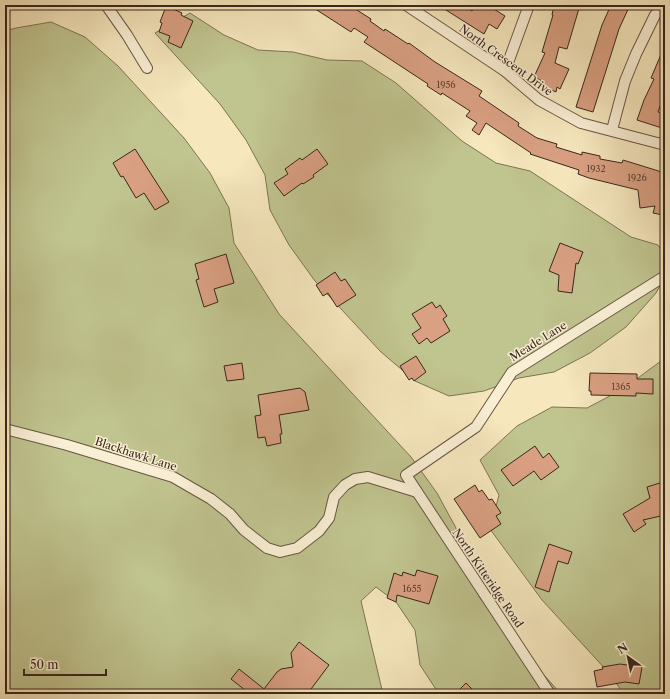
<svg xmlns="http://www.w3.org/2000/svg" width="670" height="699" viewBox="0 0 670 699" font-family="'Libre Caslon Text',serif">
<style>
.green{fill:#c0c48f;stroke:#7d7554}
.building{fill:#d9a082;stroke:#3a261a}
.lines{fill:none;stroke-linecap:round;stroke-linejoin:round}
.street-casing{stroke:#695643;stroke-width:12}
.street{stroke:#f9efd4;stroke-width:10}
.labels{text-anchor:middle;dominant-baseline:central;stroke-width:3;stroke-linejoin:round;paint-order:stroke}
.number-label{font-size:9px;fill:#624434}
.street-label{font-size:11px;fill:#3a261a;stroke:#f9efd4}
</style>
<rect width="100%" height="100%" fill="#f6e7bd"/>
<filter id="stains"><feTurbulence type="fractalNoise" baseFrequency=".005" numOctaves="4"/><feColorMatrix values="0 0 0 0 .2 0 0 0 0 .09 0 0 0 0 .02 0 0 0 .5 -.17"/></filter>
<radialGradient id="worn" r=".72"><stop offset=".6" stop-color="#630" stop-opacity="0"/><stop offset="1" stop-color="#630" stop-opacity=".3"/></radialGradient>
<g class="green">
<path d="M190,13L224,35L258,50L293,52L327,60L362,61L396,83L462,141L496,163L530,171L631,237L658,245L665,256V277L656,293L626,327L590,353L554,372L519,378L484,391L449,396L415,381L381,352L315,281L289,245L270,210L265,175L246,140L220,104L155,33Z"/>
<path d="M51,22L85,37L118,66L184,138L210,173L229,208L234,243L279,314L411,457L437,493L456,528L461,563L480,598L506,633L561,694H439L420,665L415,630L396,602L376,587L361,601L383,694H5V31L16,28Z"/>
<path d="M665,358V694H624L608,672L542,600L490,529L499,495L480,460L517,426L552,407L587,408L623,389Z"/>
</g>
<g class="building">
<path d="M309,5H349L371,19L370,21L384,31L385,29L408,44L409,43L435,62L482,91L479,96L519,123L518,126L537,138L557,144L556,147L582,155V152L600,156V159L622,163L623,160L665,173V207L663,215L653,213L655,206L640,208L638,190L589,178L578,174L579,170L530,154L531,153L486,123L479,135L472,130L477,123L466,116L470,111L442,93L441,95L427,86L428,84L364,42L368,37L354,28L351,32Z"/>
<path d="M438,5H463L472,11L476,5H481L487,9L489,6L505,16L497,29L489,24L484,34Z"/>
<path d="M554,5H580L567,49L559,47L555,63L569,69L560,89L557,87L556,92L541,85L542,81L534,77L545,53L542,52L553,15H552Z"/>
<path d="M611,5H630L619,29L593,112L576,107L602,25Z"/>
<path d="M169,7L182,13L181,15L193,21L181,48L168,42L170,36L159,32L162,23L160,22L165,9L167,10Z"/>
<path d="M665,45V92L658,112L665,114V129L637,120L644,100L654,79L651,78Z"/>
<path d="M135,149L169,202L155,210L144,193L136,198L123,176L121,177L113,163Z"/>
<path d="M317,149L328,164L313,175L314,177L303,184L302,183L284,196L274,183L288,174L285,169L300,158L302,160Z"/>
<path d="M560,243L583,252L578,264L576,263L572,293L558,291L559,275L549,271Z"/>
<path d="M226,254L234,283L214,289L218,302L204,307L196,280L199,279L195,264Z"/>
<path d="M335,272L341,281L345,279L356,295L337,307L328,293L323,296L316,285Z"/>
<path d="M432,302L436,308L440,305L447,316L443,319L450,331L431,343L427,338L419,344L412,334L421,328L412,314Z"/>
<path d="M416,356L426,372L414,381L412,378L409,380L400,366Z"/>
<path d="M242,363L244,379L227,381L224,366Z"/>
<path d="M590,373L637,374V379H653V394L636,393V396L591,395V391H589Z"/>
<path d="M300,388L305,392L309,410L279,415L282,434H280L281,443L267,446L265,437L258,438L255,416L261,415L258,395Z"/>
<path d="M535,446L543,458L549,453L559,467L541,480L534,471L513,486L501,470Z"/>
<path d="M663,482L665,488V515L643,520L646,524L634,532L623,514L650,498L647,487Z"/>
<path d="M475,485L479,492L482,490L489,500L492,499L501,513L496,516L501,524L480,538L454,499Z"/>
<path d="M549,544L572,552L568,564L558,561L549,592L535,587Z"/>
<path d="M417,570L438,576L429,604L397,595L396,602L387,598L394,573L402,576L403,572L415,576Z"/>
<path d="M299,642L329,665L311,689L317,694H250L231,679L239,669L264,689L277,672L281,669L293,667L291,653Z"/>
<path d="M620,664L642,667L639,684L625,682L597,687L594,671L603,669L602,667Z"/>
<path d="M466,683L477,694H455Z"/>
</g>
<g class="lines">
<defs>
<g id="street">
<path d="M106,5L127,35L147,68"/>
<path d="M406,5L505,71L539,100L581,123L665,145"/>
<path d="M505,71L529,5"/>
<path d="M612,130L625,81L636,54L655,15L665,5"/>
<path d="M5,429L67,445L173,477L211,499L230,514L244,530L267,548L280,552L297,548L319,531L329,518L334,497L345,485L355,479L368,477L417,492"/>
<path d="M550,694L406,475L476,427L512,372L665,276"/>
</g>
</defs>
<use href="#street" class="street-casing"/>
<use href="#street" class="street"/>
</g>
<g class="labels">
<g class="number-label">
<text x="446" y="84">1956</text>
<text x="596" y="168">1932</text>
<text x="637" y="177">1926</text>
<text x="621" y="386">1365</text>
<text x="412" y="588">1655</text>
</g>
<g class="street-label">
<text transform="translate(506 60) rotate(36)">North Crescent Drive</text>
<text transform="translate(538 341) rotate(-32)">Meade Lane</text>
<text transform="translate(136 454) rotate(18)">Blackhawk Lane</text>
<text transform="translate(488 578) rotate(56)">North Kitteridge Road</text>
</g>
</g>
<rect width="670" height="699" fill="none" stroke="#f6e7bd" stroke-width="20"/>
<rect x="6" y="6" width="658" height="687" fill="none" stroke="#3a261a" stroke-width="2"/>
<rect x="10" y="10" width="650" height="679" fill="none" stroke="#3a261a"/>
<g transform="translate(628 657) rotate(327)" stroke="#f9efd4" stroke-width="3" paint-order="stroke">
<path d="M0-3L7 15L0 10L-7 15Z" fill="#3a261a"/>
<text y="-6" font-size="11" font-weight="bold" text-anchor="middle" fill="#3a261a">N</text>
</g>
<path d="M24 669v6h82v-6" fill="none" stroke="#3a261a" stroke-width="2"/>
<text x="30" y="669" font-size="12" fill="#3a261a" stroke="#f9efd4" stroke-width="3" paint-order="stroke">50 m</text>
<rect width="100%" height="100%" filter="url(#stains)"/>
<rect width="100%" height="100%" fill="url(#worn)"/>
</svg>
